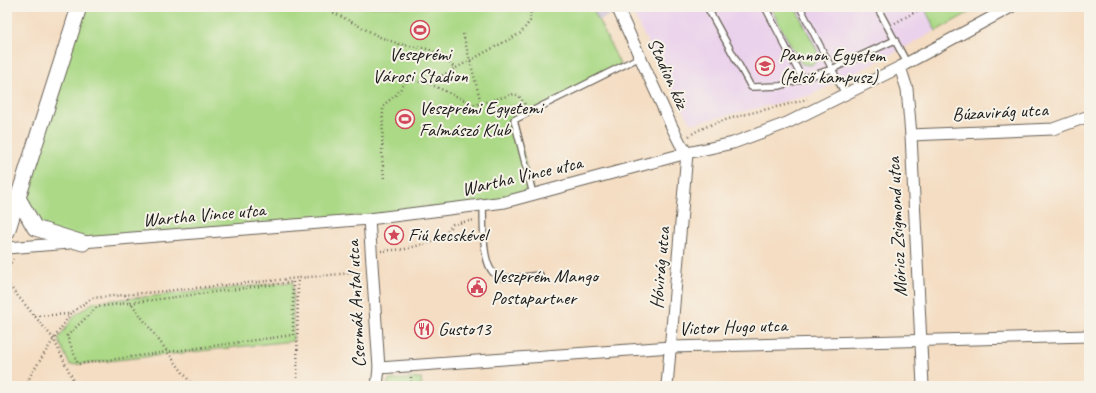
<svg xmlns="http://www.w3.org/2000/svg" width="1096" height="393" viewBox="0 0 1096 393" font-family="Caveat,sans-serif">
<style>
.built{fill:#ead1ec}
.industrial{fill:#cabfd6}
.green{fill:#abd986;stroke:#647a51}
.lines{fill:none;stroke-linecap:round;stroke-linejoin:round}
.lane-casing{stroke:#686056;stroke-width:8}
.street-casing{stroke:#686056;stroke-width:13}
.secondary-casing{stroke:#686056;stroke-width:17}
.path{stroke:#686056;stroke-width:2.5;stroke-dasharray:1 3;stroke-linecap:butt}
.lane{stroke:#fff;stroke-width:5.5}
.street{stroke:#fff;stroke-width:11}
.secondary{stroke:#fff;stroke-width:15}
.labels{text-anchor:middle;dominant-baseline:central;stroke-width:4;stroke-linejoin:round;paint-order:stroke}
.poi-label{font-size:19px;fill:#1c1c1c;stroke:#f7f3e8;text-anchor:start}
.street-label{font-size:19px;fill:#1c1c1c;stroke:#f7f3e8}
</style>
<rect width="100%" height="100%" fill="#f7f3e8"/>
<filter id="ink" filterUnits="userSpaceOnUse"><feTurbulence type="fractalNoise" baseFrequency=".025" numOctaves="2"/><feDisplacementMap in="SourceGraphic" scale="8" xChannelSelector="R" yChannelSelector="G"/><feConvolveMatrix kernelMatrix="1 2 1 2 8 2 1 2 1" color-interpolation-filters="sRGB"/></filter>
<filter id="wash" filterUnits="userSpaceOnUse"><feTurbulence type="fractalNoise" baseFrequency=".012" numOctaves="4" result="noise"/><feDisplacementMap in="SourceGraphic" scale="16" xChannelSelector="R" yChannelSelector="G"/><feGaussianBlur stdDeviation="0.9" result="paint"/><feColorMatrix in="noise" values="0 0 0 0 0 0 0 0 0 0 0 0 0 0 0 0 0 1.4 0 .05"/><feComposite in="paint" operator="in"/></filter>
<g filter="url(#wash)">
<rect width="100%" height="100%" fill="#f4ddc2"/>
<path class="built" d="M629,7H979L900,50L811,95L691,124Z"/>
<path class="industrial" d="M592,7H618L619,10L599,21Z"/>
<g class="green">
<path d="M79,7H592L621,66L514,120L534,194L505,202L83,243L35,228L18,198Z"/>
<path d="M770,7H795L817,50L818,57L815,63L810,65L802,64L798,59Z"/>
<path d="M924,7H979L936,31Z"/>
<path d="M293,282V341L70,365L58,339L75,315L94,302Z"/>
<path d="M421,378L422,386H387L389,380Z"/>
</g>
</g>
<g filter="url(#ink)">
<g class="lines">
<defs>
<g id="lane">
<path d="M707,7L751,87L780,86L832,69L895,40"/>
<path d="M765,7L802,78"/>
<path d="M800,7L845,94"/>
<path d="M877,7L907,63"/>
<path d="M533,194L514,120L640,57"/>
<path d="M483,205C484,222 480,272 500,277C512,280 528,276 540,275"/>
</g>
<g id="street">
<path d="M617,7L672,127L680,143L687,153"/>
<path d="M900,67L907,89L911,135L923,386"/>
<path d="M911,135L1053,129L1089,116"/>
<path d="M369,219L379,368L377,386"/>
<path d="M7,248L369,219L505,202L687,153L733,143L787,123L900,67L1011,7"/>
<path d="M379,368L671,347L1089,336"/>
<path d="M667,386L687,153"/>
</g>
<g id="secondary">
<path d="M18,198L35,228L83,243"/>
<path d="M7,232L79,7"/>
</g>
</defs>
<use href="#lane" class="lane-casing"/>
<use href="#street" class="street-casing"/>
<use href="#secondary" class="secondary-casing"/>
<g class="path">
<path d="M323,7L380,37L399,44L427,49L440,54L455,68"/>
<path d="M895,23L924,7"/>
<path d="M463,34L481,103V110"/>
<path d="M403,79L428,83L475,105L514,94L519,96L526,106"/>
<path d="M428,83L521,33L530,21L531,7"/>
<path d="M689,136C713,118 775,109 807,99"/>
<path d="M384,178L382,157L383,108L386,103L397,94L407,80"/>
<path d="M381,251L405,249L440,240L453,224L475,220"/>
<path d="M7,270L13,259"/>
<path d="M293,282V335L78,364L67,336L97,307Z"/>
<path d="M7,283L53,338L76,386"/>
<path d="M125,295L193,386"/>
<path d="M35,316L70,314"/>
<path d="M411,377V386"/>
<path d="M27,386L30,376L70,314L92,298L361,272"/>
<path d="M297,386L298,278"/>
</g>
<use href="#lane" class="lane"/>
<use href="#street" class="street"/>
<use href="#secondary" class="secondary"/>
</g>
</g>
<defs>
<symbol id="stadium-ring" viewBox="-11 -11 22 22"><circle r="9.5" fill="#f7f3e8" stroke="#d1495b" stroke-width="1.5"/><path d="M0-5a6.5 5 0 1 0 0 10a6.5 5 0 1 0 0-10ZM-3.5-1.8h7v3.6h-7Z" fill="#d1495b"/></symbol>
<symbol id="university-ring" viewBox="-11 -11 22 22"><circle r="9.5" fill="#f7f3e8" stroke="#d1495b" stroke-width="1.5"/><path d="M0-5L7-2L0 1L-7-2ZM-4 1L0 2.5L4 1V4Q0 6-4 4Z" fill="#d1495b"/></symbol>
<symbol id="sight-ring" viewBox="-11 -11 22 22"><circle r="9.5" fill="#f7f3e8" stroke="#d1495b" stroke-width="1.5"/><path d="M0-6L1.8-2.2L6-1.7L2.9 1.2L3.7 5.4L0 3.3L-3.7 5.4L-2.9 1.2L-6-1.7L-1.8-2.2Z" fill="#d1495b"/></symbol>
<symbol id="civic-ring" viewBox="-11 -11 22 22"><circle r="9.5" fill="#f7f3e8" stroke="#d1495b" stroke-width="1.5"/><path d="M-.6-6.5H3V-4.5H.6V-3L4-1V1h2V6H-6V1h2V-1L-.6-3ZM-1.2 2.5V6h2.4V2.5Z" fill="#d1495b"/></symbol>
<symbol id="restaurant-ring" viewBox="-11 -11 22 22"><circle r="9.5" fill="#f7f3e8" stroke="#d1495b" stroke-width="1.5"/><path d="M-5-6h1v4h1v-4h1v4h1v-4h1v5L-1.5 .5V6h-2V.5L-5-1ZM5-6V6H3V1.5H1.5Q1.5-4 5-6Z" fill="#d1495b"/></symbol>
</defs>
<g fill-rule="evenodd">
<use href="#stadium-ring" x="409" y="19" width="22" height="22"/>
<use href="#university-ring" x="754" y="55" width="22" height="22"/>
<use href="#stadium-ring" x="394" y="108" width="22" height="22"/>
<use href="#sight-ring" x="383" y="224" width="22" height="22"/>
<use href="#civic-ring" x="466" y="276" width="22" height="22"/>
<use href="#restaurant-ring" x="413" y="318" width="22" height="22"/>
</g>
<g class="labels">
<g class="poi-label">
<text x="420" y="54" text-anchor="middle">Veszprémi<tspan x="420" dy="22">Városi Stadion</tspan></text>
<text x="779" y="55">Pannon Egyetem<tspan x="779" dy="22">(felső kampusz)</tspan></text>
<text x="419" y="108">Veszprémi Egyetemi<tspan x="419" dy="22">Falmászó Klub</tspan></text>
<text x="408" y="235">Fiú kecskével</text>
<text x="491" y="276">Veszprém Mango<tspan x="491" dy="22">Postapartner</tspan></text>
<text x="438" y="329">Gusto13</text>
</g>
<g class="street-label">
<text transform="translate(668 73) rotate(66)">Stadion köz</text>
<text transform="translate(1000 112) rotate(-3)">Búzavirág utca</text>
<text transform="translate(522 176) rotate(-13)">Wartha Vince utca</text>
<text transform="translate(204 215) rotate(-5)">Wartha Vince utca</text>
<text transform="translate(897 227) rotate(-93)">Móricz Zsigmond utca</text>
<text transform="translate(660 268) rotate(-85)">Hóvirág utca</text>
<text transform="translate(356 304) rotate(-93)">Csermák Antal utca</text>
<text transform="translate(733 327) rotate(-2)">Victor Hugo utca</text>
</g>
</g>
<rect width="1096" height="393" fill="none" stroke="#f7f3e8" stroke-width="24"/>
</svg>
